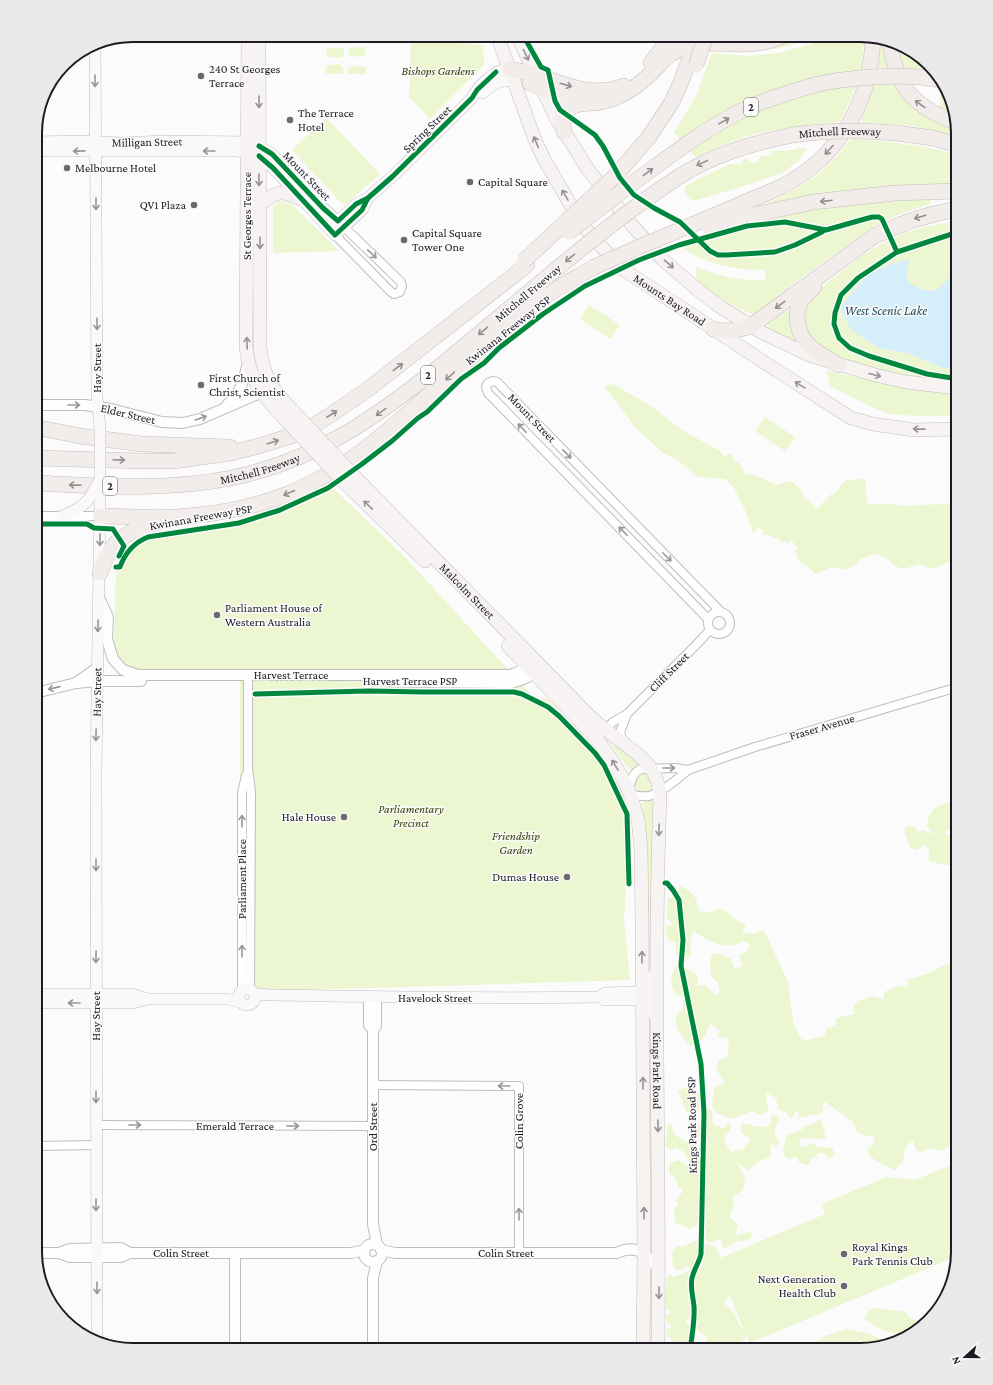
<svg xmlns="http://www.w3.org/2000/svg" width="993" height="1385" viewBox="0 0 993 1385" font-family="'Crimson Pro',serif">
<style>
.green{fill:#ecf6d0;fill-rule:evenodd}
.water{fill:#d4eefa}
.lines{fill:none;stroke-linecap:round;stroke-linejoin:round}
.minor-casing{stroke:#bebdc2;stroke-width:10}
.tertiary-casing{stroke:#bebdc2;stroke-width:12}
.secondary-casing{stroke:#bebdc2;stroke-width:12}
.primary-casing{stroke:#c5bebd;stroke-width:14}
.motorway-casing{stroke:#c5bebd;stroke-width:16}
.minor{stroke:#fefefe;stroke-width:8}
.tertiary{stroke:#fefefe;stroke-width:10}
.secondary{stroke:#faf8f8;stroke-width:11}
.primary{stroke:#f7f3f2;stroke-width:13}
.motorway{stroke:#f2ecea;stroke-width:15}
.secondary-bridge-casing{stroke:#bebdc2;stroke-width:12;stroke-linecap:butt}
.primary-bridge-casing{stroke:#c5bebd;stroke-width:14;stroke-linecap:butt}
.motorway-bridge-casing{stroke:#c5bebd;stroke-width:16;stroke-linecap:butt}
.secondary-bridge{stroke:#faf8f8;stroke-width:11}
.primary-bridge{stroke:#f7f3f2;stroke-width:13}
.motorway-bridge{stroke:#f2ecea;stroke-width:15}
.cycleway-casing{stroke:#fbfbfb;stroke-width:8}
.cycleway{stroke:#00873e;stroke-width:5}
.oneway{stroke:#959195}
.oneway2{stroke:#979499}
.oneway3{stroke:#928e91}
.oneway4{stroke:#99979c}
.poi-dot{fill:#6b696f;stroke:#fbfbfb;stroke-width:1.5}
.labels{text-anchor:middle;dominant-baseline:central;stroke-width:3;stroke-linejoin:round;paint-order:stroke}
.shield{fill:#fbfbfb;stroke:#605e64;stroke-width:1}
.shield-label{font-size:11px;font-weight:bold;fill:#1d1a24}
.poi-label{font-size:12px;fill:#1d1a24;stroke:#fbfbfb;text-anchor:start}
.park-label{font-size:12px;font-style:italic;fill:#343f00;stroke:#fbfbfb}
.street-label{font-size:12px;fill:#1d1a24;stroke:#fbfbfb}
.water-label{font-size:13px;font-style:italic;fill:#214e5f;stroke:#fbfbfb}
.rim{fill:none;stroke:#1d1a24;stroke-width:2}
</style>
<rect width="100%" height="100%" fill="#fbfbfb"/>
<g class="green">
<path d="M795,35H817C794,47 771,50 746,52L788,40Z"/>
<path d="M827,35H863C866,65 854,96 839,122C812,124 785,128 759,133C737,138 717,148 696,157L692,155L690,149L723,128L761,110L819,92L816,77L788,85L681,140L674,133L696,96L712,53L747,56L779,53L808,45Z"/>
<path d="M879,39L886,41L891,68H876Z"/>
<path d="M411,40L483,45L484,65L430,119L409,97Z"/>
<path d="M895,44L909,48L931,70L900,68Z"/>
<path d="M365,47V54L363,57L351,56L348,53L349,48Z"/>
<path d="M326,48H344V54L341,58L330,57L327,55Z"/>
<path d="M339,64L343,67V74H326V67L328,65Z"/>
<path d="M352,66L366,67V74H348V69Z"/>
<path d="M874,84L898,85L941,123L958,134V139L913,126L860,122L868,105Z"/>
<path d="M941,89L947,90L952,112L948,113L940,112Z"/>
<path d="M326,118L380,174L346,204L341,203L292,150Z"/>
<path d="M851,139C888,141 923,146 958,154V185L756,208C781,197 806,187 826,167C835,159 843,149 851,139Z"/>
<path d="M798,148L807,149L798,161L784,172L741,187L693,201L685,194V186L730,164H741L745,158L754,164L762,156L771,155L772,151L793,150Z"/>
<path d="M915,199L931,200L930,204L895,216L868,230L797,281L772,301L755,316C735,306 714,296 696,281V267C721,277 739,281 766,280L765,270C736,270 705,265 681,246L748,227L765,219L796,212L877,202Z"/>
<path d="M281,201L290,202L339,251L273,253V206Z"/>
<path d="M958,221V271L935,291L924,290L910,284L906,274L910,259L895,263L879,348L907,353L943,368L958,369V383L924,379L858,367L817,346L803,327L805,306L812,295L862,256L881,244L904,233L924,227Z"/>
<path d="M589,305L620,325L610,339L580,319Z"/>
<path d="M792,308L810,350L769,330L768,323Z"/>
<path d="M826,370L841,374L958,393V416H916L890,414L876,409L830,386Z"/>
<path d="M613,384L651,406L685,432L720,451L724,456L731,453L734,460L739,463L745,474L755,475L776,485L791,481L800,489L803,496L817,509L831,494L833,495L846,480L865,479L867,504H889L906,506L958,503V558L932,569L920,564L903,569L895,566L885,557L874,554L860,559L855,565L848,570L832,567L816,574L803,563L799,562L797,554L794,551L798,548L791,540L787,544L784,541L782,543L777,537L775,539L769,535H765L763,533V531L759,527L753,533L745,510L734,488L725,479L698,477L675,458L663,453L634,426L604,386Z"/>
<path d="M765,417L795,437L785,451L755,431Z"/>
<path d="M333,488L404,556L535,699L547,698L594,747L603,759L620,797L630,815L624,920L630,980L240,992V674L124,669L114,656L115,591L117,570L122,560L133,547L145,540L151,538L223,528L256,520L286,510Z"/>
<path d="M956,722H958V750L956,749L957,740L953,731Z"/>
<path d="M609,742L635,758L642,764L630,771Z"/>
<path d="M640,772H647L653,790L651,793H640L636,788L634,781Z"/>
<path d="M655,798L656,799L651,928L650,981L649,987L644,836L645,819L642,802Z"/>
<path d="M958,800V827L944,832L958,842V870L950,866L929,861V850L925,845L917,850L910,847L905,834L906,827L913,826L917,831H925L934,835L927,826C929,807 942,803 958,800Z"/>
<path d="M681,886C694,894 696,895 699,911L709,913L719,909L726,911L733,918L746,925L742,932L754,934L764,930L788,982L793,1022L799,1036L804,1041L825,1036L826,1028L835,1026L836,1018L854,1014V1007L858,1001L873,996L884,999L883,993C893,988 899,984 909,988L907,980L926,974L948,964L953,963L951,955H958V1139L950,1146L940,1151L930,1148L922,1152L916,1150L913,1140L905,1148L903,1162L895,1170L880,1163L869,1156L867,1149L875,1142L873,1135L867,1137L856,1131L854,1123L824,1101L822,1113L799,1118L798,1109L791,1119L787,1113L778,1109L776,1098L766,1093L767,1105L769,1111L761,1115L752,1111L731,1119L716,1113L712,1107L713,1095L715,1087L725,1083L716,1069L719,1060L727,1058L729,1048L728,1037L722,1038L717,1036L720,1031L710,1024L703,1039L690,1046L679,1033L675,1019L683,1008V998L675,994C670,984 670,974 677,965L685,967L698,976V986L705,985L716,995L720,992L718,983L711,976L710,960L713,954L720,953L731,959L734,968L743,967L739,955L747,951L750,945L744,941C723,951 711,942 693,931L690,942L691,956L681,961L676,954V942L670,941L665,933L666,926L674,924L667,919V898H672Z"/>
<path d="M647,1006L653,1019L652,1208L650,1244Z"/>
<path d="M685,1088L699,1092L701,1104L712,1111L713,1124L724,1128L728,1122L731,1126L730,1131L725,1136V1143L731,1152L744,1149L751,1138L741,1133V1124C752,1123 758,1129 769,1126L772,1114L777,1116L779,1120L774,1131L779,1144L776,1147L772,1143L769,1158L759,1161L748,1170L737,1163C746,1177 751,1189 732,1197L734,1203L730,1217L738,1225L735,1236L748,1232L753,1233L749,1240L735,1242L728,1247L723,1248L721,1239L711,1243L702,1239L699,1224L690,1229L683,1225L676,1224L674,1213L675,1206L679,1207L676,1199L681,1194L683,1188L679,1187L675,1177L671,1175L668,1170L670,1163L678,1160L692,1168L684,1152L676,1148L671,1150L665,1146L668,1124L672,1126L675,1135L687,1142L690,1147C698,1145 703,1148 709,1140L699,1136L692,1137L689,1131L690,1126L700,1124L704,1115L699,1111L691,1117C684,1111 683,1100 678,1091Z"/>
<path d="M821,1119L826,1139L804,1138L800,1139L799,1145L806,1147L810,1143L819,1147L832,1148L835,1154L829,1159L824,1153H818L816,1157L810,1159V1164L805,1165L799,1162L797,1157L790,1159L786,1157L783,1152L786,1137L791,1133L801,1130L807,1125L814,1123Z"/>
<path d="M958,1162V1252L957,1256L750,1343L744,1330L746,1338L740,1342L745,1348V1350H708L706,1335L699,1332L695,1325L693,1314L685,1321C691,1327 699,1341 699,1350H673V1340L666,1335L667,1329L672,1326L667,1322L666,1316L672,1313L665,1308L667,1276L671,1274L673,1277L682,1274L691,1269L687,1266L677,1271C671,1264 672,1258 673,1250L678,1246L683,1247L695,1241L716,1247L720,1258L825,1214L822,1204L887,1177L915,1180ZM729,1296H730L744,1330L739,1324L734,1313L724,1303L729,1297Z"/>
<path d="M646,1263L654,1270V1350H646Z"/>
<path d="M877,1308L906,1312L910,1318L923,1323L910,1336L905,1333C893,1336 875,1328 865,1319C867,1312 869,1309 877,1308Z"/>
<path d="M847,1329L870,1334L889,1342L860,1350H803L825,1336Z"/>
</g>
<path class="water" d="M910,259L906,274L910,284L924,290L935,291L958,271V369L943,368L907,353L879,348L851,330L840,308L868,274L895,263Z"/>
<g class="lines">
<defs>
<g id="minor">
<path d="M335,235L391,292L394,294L400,292L402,286L401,282L344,227"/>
<path d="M35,516H100"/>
<circle cx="719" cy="623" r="11"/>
<path d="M708,619L488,393L486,387L488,383L493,381L497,382L721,612"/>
<path d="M248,675V768L251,793L250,989"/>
<path d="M603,732L613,722L627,714L695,646L710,630"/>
<path d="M623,742L620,732L627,714"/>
<path d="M629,790C631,782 632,773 641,769L675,768L688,770"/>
<path d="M630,794C649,799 652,796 668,786C675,781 681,776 688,770L755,747L958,687"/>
<path d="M242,990V793L246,775"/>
<path d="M373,1085L519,1086V1253"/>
<path d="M96,1125L373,1126"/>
<path d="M35,1146L96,1145"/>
</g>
<g id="tertiary">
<path d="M35,405H85L111,409L162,422L183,423L200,419L267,390"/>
<path d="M227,405C241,394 244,378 248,363"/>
<path d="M99,598L108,617L107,639L113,659L123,670L138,675H510L518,672L532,663"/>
<path d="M393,682L511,683L526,678L540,669"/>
<path d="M76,683L97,681H141"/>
<path d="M35,693L76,683L97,668"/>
<path d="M369,997V1025L373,1030"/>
<path d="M376,997V1026L373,1030V1224L377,1245"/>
<circle cx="373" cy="1253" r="9"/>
<path d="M381,1250L395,1253H617C636,1243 651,1255 659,1273"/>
<path d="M35,1253H59L70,1249L121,1248L130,1253"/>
<path d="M59,1253L70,1257H121L130,1253H351L365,1250"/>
<path d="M235,1350V1253"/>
<path d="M373,1350V1278L377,1261"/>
</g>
<g id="secondary">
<path d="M95,42L97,397L100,429"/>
<path d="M483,93C494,82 499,81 514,80"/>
<path d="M35,142L83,141L121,143L165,141L247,142L259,146L272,154L323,208L344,227"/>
<path d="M35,151H236L247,152L259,156L273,168L335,235L362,210L368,198"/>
<path d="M333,226L356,204L368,198L393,176L472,98C479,85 494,69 510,69"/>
<path d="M62,516C73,511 83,508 90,497"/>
<circle cx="247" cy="997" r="8"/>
<path d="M35,994H132L148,999H227L241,1002"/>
<path d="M255,994L270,995C380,997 489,999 599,997L605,993L637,992L650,1004L656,1019"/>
<path d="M604,1000H637L649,991L654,974"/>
<path d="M35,1003H132L148,999"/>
<path d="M97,1341L96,772L100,498"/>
</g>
<g id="primary">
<path d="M248,35L246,347C250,380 260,393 282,416"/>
<path d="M259,35L260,348C264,379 273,390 293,411"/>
<path id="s1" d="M497,35L535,140L544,159L583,226L621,268L779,372L851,418L873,424L914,430L958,429"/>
<path d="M517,35L556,118L587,168L631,224L662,259L698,290L719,306L761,332L809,355L875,375L906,382L958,388"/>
<path d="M260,204C279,190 282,190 303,200"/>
<path id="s2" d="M355,477L573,699C583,710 593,720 605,729C629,749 658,761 660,796C653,981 660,1165 658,1350"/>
<path d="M344,482L425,561"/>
<path d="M508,646L597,739L612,760L622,777L630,794L638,819L641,850L642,921L644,1252L643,1350"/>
</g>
<g id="motorway">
<path d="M890,42C896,87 914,107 955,122"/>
<path d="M651,63L663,47L675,35"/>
<path d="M510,69C519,71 529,72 537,75C565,85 594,98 624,86"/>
<path d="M921,77L941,80"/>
<path d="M530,83L565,98L585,102"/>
<path d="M564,132L562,118C571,100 584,105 601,102C617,99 634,89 646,78C663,63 665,53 689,46C705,41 721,44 737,44C754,45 770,42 785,35"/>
<path d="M896,133L933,138L958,145"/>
<path d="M649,137L672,102L681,82L690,57"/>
<path d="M680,176C715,154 753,143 793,135"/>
<path d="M630,185C665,160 699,133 737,113C763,100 790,92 818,84"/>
<path d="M732,208C749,200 766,194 783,186C840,156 871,101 873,37"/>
<path d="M740,218L813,202L895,193L958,191"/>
<path d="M814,287C810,291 805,296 801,301C794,314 797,332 807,343C814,352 828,358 838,365"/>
<path d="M713,329C727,333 737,330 751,326L873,237C900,223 928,214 958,209"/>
<path d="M35,427L80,436L142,444L230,447"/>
<path d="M35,458L143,461H174L231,453L255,447L291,436L309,428L329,416L367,390L527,265"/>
<path id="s3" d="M35,483C100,486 167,491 231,478C316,461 378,416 444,363C476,336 509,309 541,282"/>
<path d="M100,516C125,516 151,519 175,517C210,515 252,508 285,495C355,468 408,412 463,364C491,339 519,314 550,293C564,284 579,276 594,267"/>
<path d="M100,573C113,535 126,533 162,521"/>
</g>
</defs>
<use href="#minor" class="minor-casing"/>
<use href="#tertiary" class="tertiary-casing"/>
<use href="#secondary" class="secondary-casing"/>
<use href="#primary" class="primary-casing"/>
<use href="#motorway" class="motorway-casing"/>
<use href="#minor" class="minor"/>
<use href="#tertiary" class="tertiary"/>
<use href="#secondary" class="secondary"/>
<use href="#primary" class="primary"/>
<use href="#motorway" class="motorway"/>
<defs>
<g id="secondary-bridge">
<path d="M100,429V498"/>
<path d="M90,497L100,480"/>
</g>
<g id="primary-bridge">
<path d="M293,411L355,477"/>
<path d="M282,416L344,482"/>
</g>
<g id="motorway-bridge">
<path d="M696,65L706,35"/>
<path d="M818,84C852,77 885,75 921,77"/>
<path id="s4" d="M793,135C828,130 861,130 896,133"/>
<path d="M709,227L740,218"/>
<path d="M569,232L630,185"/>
<path d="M524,261L617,174L649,137"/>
<path d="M594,267L646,244L732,208"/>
<path d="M541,282C586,244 631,208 680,176"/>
</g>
</defs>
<use href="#secondary-bridge" class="secondary-bridge-casing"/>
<use href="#primary-bridge" class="primary-bridge-casing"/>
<use href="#motorway-bridge" class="motorway-bridge-casing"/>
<use href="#secondary-bridge" class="secondary-bridge"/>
<use href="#primary-bridge" class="primary-bridge"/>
<use href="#motorway-bridge" class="motorway-bridge"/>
<defs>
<g id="cycleway">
<path d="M523,35L541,67L548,70L555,101L560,110L595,135L603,146L620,178L634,195L654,208L680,222L710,251L718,255H726L775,252L795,245L822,232L824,230"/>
<path d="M259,146L272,154L323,208L338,221L356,204L368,198L393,176L472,98L477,90L496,72"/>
<path d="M259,156L273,168L335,235L362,210L368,198"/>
<path d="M958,379L927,374L869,356L850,348L839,338L834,324L835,313L841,295L858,278L897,252L958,232"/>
<path d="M35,524H87L94,528L113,529L124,546L119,556"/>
<path d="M116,567H120C125,553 133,543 148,537L239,523L280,510L328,488L362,464L392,441L418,418L427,412L461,379L484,363L499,348L543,314L585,286L639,260L679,245L747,226L785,222L826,230L872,217H879L882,219L897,252"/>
<path d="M255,694L368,691L423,692H514L522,694L548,707L559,716L595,753L604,765L627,814L629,884"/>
<path d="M665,883H667L673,890L679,900L683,940L681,966L701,1064L704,1113L701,1254C699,1263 694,1269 692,1278C690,1288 693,1296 694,1306C695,1321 692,1335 690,1350"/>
</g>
</defs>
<use href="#cycleway" class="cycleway-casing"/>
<use href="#cycleway" class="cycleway"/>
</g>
<defs><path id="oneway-shaft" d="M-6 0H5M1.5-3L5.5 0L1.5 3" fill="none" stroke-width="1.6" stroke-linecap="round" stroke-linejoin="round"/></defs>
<g class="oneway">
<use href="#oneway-shaft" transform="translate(526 55) rotate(65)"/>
<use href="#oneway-shaft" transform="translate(259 102) rotate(90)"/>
<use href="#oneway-shaft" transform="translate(536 142) rotate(-113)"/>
<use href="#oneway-shaft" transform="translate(259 180) rotate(89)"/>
<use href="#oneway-shaft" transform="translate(565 195) rotate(-120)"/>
<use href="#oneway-shaft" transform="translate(260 243) rotate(90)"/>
<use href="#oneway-shaft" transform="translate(669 264) rotate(41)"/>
<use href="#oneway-shaft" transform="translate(247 343) rotate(-92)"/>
<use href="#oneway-shaft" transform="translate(875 375) rotate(14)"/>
<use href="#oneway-shaft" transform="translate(800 385) rotate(-148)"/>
<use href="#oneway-shaft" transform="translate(919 429) rotate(-179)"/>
<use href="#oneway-shaft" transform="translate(368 505) rotate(-136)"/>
<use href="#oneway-shaft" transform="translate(615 765) rotate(-121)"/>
<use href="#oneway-shaft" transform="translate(659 830) rotate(92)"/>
<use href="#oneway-shaft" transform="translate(642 957) rotate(-90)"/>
<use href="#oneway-shaft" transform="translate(643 1083) rotate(-90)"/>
<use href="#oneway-shaft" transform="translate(658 1126) rotate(90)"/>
<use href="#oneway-shaft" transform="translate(644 1213) rotate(-90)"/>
<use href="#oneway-shaft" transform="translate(659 1293) rotate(91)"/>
</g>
<g class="oneway2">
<use href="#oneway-shaft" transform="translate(95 81) rotate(90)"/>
<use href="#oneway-shaft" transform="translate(79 151) rotate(179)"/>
<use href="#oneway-shaft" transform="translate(209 151) rotate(-180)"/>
<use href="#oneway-shaft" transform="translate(96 204) rotate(90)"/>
<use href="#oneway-shaft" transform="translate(97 324) rotate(90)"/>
<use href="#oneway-shaft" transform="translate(100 540) rotate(91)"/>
<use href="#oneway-shaft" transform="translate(98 626) rotate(92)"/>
<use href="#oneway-shaft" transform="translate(96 735) rotate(91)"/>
<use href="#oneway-shaft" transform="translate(96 865) rotate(90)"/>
<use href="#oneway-shaft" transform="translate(96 957) rotate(91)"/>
<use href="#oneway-shaft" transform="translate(74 1003) rotate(180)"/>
<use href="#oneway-shaft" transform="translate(96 1097) rotate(90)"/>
<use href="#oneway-shaft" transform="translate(96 1205) rotate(90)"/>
<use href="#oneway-shaft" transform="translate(97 1288) rotate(90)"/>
</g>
<g class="oneway3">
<use href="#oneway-shaft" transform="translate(566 85) rotate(16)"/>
<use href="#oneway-shaft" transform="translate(920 104) rotate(-144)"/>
<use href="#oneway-shaft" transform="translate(724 121) rotate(-29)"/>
<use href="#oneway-shaft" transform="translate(829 150) rotate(132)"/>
<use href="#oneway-shaft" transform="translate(702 163) rotate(155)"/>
<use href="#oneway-shaft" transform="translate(648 172) rotate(-36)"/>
<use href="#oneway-shaft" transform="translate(826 201) rotate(173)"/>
<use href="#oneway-shaft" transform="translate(920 217) rotate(164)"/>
<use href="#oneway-shaft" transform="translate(570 258) rotate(140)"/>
<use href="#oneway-shaft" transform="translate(780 305) rotate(143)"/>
<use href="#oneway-shaft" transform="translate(483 331) rotate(140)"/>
<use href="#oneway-shaft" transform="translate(398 367) rotate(-37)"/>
<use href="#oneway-shaft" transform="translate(450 376) rotate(138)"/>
<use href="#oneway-shaft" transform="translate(381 412) rotate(144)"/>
<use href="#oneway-shaft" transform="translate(332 414) rotate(-33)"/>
<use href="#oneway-shaft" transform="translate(273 442) rotate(-18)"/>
<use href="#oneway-shaft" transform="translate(119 460) rotate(2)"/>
<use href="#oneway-shaft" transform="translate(75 485) rotate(-178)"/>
<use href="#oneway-shaft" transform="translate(289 493) rotate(156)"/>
</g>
<g class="oneway4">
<use href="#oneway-shaft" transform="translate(372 254) rotate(44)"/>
<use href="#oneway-shaft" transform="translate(74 405)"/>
<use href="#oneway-shaft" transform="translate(201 418) rotate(-19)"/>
<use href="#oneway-shaft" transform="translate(522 428) rotate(-134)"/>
<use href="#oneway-shaft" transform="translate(567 454) rotate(46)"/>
<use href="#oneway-shaft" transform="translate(623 531) rotate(-134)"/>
<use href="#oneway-shaft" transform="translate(667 557) rotate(45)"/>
<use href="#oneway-shaft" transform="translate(54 688) rotate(167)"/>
<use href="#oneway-shaft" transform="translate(669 768)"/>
<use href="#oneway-shaft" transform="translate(242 821) rotate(-90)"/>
<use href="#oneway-shaft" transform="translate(242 951) rotate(-90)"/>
<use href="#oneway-shaft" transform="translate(504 1086) rotate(-180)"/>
<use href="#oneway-shaft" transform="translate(135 1125)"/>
<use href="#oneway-shaft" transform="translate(293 1126)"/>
<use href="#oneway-shaft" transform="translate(519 1214) rotate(-90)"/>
</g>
<g class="poi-dot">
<circle cx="201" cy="76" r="4"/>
<circle cx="290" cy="120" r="4"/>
<circle cx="67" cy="168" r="4"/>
<circle cx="470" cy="182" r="4"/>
<circle cx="194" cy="205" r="4"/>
<circle cx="404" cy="240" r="4"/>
<circle cx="201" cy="385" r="4"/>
<circle cx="217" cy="615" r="4"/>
<circle cx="344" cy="817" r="4"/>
<circle cx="567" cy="877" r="4"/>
<circle cx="844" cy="1254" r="4"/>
<circle cx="844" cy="1286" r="4"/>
</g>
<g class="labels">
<g class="shield">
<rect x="744" y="98" width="14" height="18" rx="3"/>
<rect x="421" y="366" width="14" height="18" rx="3"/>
<rect x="103" y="477" width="14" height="18" rx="3"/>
</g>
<g class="shield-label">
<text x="751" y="107">2</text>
<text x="428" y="375">2</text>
<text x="110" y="486">2</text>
</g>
<g class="poi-label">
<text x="209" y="69">240 St Georges<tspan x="209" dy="14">Terrace</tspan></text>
<text x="298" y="113">The Terrace<tspan x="298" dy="14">Hotel</tspan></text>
<text x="75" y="168">Melbourne Hotel</text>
<text x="478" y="182">Capital Square</text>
<text x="186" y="205" text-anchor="end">QV1 Plaza</text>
<text x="412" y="233">Capital Square<tspan x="412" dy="14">Tower One</tspan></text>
<text x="209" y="378">First Church of<tspan x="209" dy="14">Christ, Scientist</tspan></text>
<text x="225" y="608">Parliament House of<tspan x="225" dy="14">Western Australia</tspan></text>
<text x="336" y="817" text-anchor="end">Hale House</text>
<text x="559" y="877" text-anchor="end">Dumas House</text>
<text x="852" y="1247">Royal Kings<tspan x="852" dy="14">Park Tennis Club</tspan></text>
<text x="836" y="1279" text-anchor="end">Next Generation<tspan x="836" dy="14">Health Club</tspan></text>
</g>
<g class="park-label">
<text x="438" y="71">Bishops Gardens</text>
<text x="411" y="809">Parliamentary<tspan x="411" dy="14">Precinct</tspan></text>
<text x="516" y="836">Friendship<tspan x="516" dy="14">Garden</tspan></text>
</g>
<g class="street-label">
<text transform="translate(427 129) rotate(-44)">Spring Street</text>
<text stroke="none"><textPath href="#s4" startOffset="47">Mitchell Freeway</textPath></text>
<text transform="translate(147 142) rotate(-1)">Milligan Street</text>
<text transform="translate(307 176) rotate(46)">Mount Street</text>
<text transform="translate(247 216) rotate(-90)">St Georges Terrace</text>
<text transform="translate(528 293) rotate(-40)">Mitchell Freeway</text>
<text stroke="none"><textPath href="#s1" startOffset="325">Mounts Bay Road</textPath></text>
<text transform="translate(508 330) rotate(-38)">Kwinana Freeway PSP</text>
<text transform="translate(97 368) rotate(-90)">Hay Street</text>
<text transform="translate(128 414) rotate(13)">Elder Street</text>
<text transform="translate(532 418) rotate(46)">Mount Street</text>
<text stroke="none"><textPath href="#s3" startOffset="227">Mitchell Freeway</textPath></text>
<text transform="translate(201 517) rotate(-10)">Kwinana Freeway PSP</text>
<text stroke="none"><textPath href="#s2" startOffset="160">Malcolm Street</textPath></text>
<text transform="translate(669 672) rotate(-45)">Cliff Street</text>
<text x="291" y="675">Harvest Terrace</text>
<text x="410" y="681">Harvest Terrace PSP</text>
<text transform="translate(97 692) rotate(-89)">Hay Street</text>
<text transform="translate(822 727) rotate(-16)">Fraser Avenue</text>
<text transform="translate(242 879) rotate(-90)">Parliament Place</text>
<text x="435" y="998">Havelock Street</text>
<text transform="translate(96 1016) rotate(-90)">Hay Street</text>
<text stroke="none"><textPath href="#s2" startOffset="720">Kings Park Road</textPath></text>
<text transform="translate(519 1121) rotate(-90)">Colin Grove</text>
<text transform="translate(692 1125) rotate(-91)">Kings Park Road PSP</text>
<text x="235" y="1126">Emerald Terrace</text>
<text transform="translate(373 1127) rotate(-90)">Ord Street</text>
<text x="181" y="1253">Colin Street</text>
<text x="506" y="1253">Colin Street</text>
</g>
<g class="water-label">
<text x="886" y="310">West Scenic Lake</text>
</g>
</g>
<path d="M0 0H993V1385H0ZM133 42H860A91 91 0 0 1 951 133V1252A91 91 0 0 1 860 1343H133A91 91 0 0 1 42 1252V133A91 91 0 0 1 133 42Z" fill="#e9e9ea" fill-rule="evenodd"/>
<path class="rim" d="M133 42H860A91 91 0 0 1 951 133V1252A91 91 0 0 1 860 1343H133A91 91 0 0 1 42 1252V133A91 91 0 0 1 133 42Z"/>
<g transform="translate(965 1357) rotate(249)" stroke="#fbfbfb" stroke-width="3" paint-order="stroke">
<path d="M0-3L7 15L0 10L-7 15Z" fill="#1d1a24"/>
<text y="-6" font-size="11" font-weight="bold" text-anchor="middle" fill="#1d1a24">N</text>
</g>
</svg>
